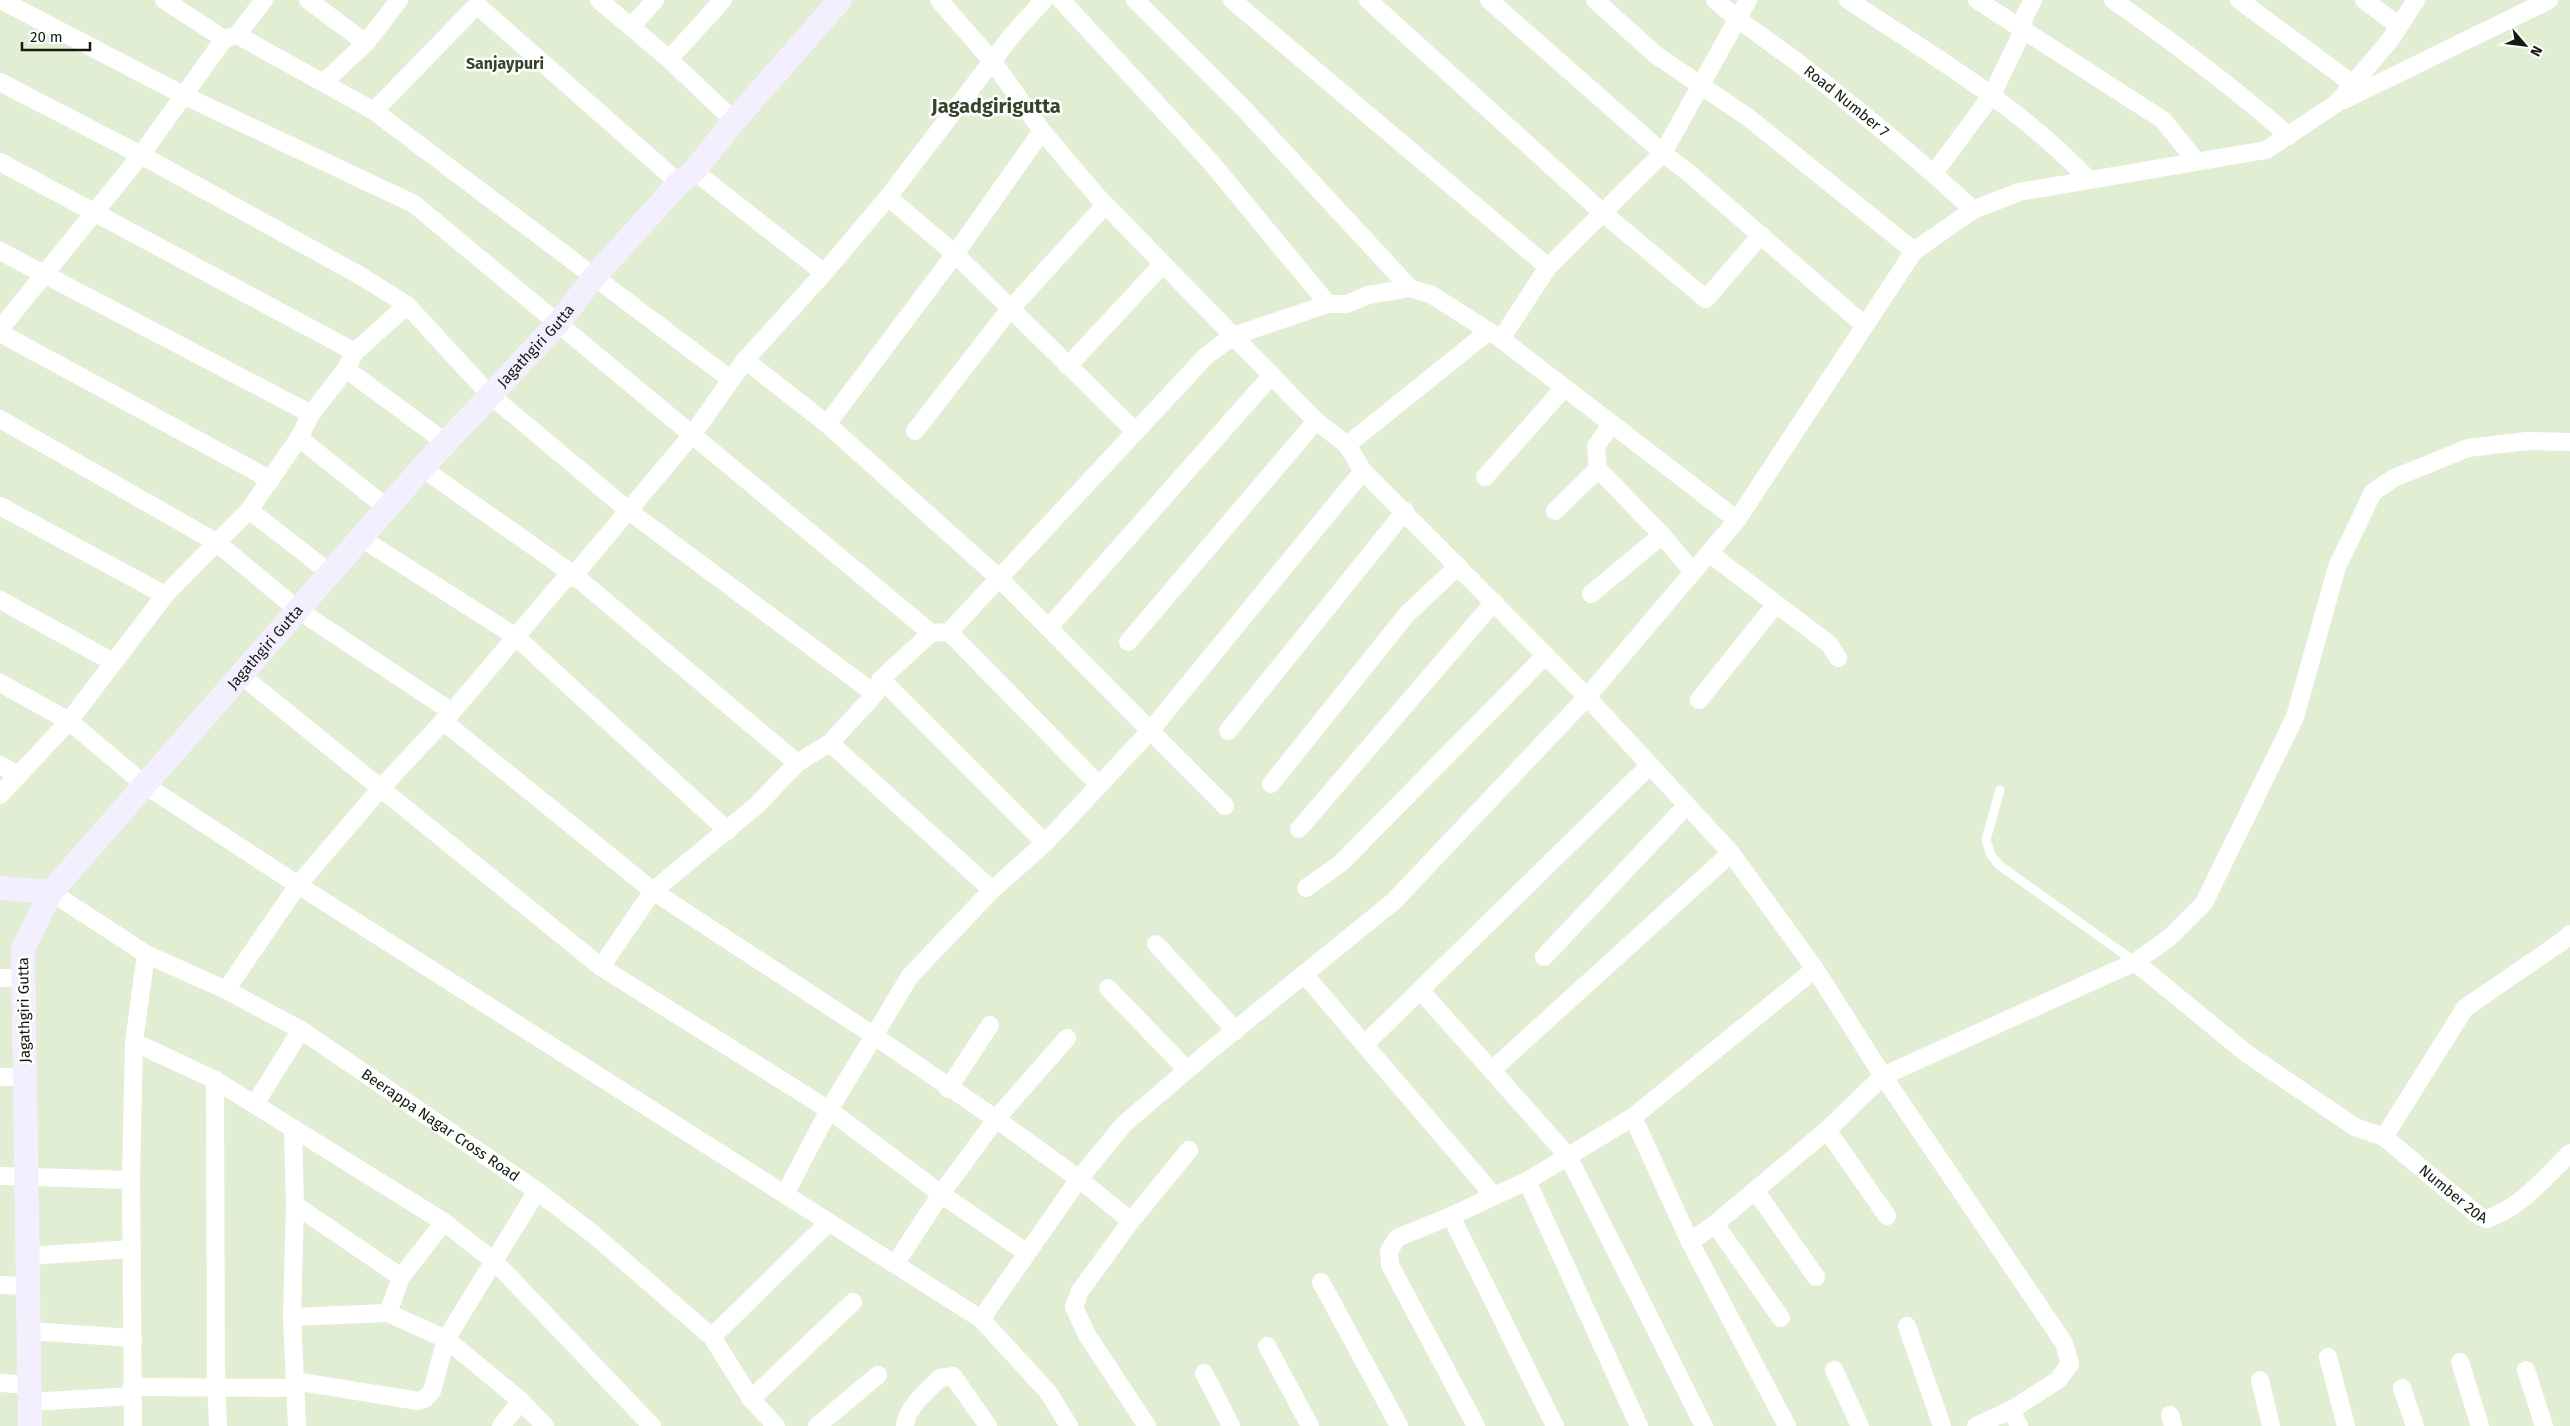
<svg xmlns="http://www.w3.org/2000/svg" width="2570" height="1426" viewBox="0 0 2570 1426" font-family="'Fira Sans',sans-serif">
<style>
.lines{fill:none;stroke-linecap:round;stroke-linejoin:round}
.lane{stroke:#fff;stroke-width:9}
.street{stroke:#fff;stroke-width:18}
.secondary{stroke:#f4efff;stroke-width:24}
.labels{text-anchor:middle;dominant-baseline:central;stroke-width:5;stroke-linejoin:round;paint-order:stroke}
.street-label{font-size:15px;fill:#15190f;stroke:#fff}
.neighbourhood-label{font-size:16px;font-weight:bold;fill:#38432c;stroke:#fff}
.district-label{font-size:20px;font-weight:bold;fill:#38432c;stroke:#fff}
</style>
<rect width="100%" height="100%" fill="#e1eed3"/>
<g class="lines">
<path class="lane" d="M2000,790L1986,840L1991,855L1999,865L2135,962"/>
<g class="street">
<path d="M1,0L185,96L414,204L931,633"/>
<path d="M164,0L224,39"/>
<path d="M308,0L366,43"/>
<path d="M599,0L669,59L734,121"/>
<path d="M939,0L993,62L1042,131L1097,196L1316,421L1347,445L1363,471L1587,697L1731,853L1815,969L1883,1076L2064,1343L2070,1364L2058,1380L2011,1410L2019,1426"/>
<path d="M1061,0L1209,160L1328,304"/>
<path d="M1135,0L1245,110L1410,288"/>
<path d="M1232,0L1548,267"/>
<path d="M1368,0L1603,213L1706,299L1761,235"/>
<path d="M1489,0L1663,153L1690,174L1864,325"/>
<path d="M1595,0L1656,55L1749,118L1914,251"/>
<path id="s1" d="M1715,0C1742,24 1772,43 1801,65C1860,111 1919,159 1973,210"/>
<path d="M1848,0C1932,55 2019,106 2088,179"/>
<path d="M1977,0L2163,120L2196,161"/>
<path d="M2113,0C2174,43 2233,87 2289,136"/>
<path d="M2239,0L2353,84"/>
<path d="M2364,0L2399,26"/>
<path d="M631,27L655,0"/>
<path d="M237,35L374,111L730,379"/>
<path d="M669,59L723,0"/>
<path d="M0,82L141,155L361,276L407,305L489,394L629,511L875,694"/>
<path d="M324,82L366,43L399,0"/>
<path d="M2344,100L2549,0"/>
<path d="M374,111L477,5L679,183"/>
<path d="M0,162L355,352"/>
<path d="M694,171L824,273"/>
<path d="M1934,173L1992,95L2023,30L2024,17L2033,0"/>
<path d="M888,197L955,254L1136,432"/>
<path d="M0,251L311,414"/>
<path d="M0,329L141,155L224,39L237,35L264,0"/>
<path d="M0,333L271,480"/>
<path d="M1501,339L1548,267L1663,153L1748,0"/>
<path d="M745,360L827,424L1000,579L1225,806"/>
<path d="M1068,366L1163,264"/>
<path d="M346,369L445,442"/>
<path d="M0,419L216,542L298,610L452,712"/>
<path d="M827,424L955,254L1042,131"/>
<path d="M1612,424L1596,446L1598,469L1662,535L1693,572"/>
<path d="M915,431L1006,314L1105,205"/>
<path d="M299,438L387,508"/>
<path d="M1347,445L1489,331"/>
<path d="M422,468L574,575L797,763"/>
<path d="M1485,477L1564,388"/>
<path d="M0,506L165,595"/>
<path d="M249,510L330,573"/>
<path d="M1555,511L1598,469"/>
<path d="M361,538L515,636L728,831"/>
<path d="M1709,553L1829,644L1838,658"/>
<path d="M1591,594L1662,535"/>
<path d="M0,600L113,662"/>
<path d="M1049,627L1272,375"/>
<path d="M949,632L1099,785"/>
<path d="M1128,642L1316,421"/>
<path d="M241,675L601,967L829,1110L941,1194L1027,1253"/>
<path d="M881,679L1045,843"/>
<path d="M0,683L69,721L145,785L298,885L981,1319L1048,1392L1069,1426"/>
<path d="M1699,700L1776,604"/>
<path d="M443,721L653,891L873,1035L996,1119L1079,1179L1131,1221"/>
<path d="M1228,731L1405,511"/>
<path d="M830,743L992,890"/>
<path d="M0,765L18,775"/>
<path d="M1271,784L1407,614L1458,566"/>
<path d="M0,795L69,721L165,595L249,510L299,438L311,414L346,369L355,352L407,305"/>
<path d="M1299,829L1494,602"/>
<path d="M1306,888L1341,863L1546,655"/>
<path id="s2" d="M51,892L146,954L226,990L301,1030L537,1191L593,1234L712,1337L751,1399L776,1426"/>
<path d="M1156,944L1236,1031"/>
<path d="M1544,957L1687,805"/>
<path d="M2135,962L2246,1053L2355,1127L2384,1137L2465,1008L2564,940L2570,934"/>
<path d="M601,967L653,891L757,805L797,763L830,743L875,694L881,679L931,633L949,632L1206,356L1233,336L1328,304H1347L1368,295L1410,288L1432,295L1501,339L1737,520"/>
<path d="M1304,974L1494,1196"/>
<path d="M0,978H24"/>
<path d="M1108,988L1187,1070"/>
<path d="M226,990L298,885L380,789L452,712L563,581L574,575L692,435L745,360L824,273L888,197L1013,34L1044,0"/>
<path d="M1420,990L1568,1156L1704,1426"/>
<path d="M134,1042L215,1080L216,1382L218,1426"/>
<path d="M1365,1044L1650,765"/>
<path d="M1492,1070L1731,853"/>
<path d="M0,1077H25"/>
<path d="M215,1080L444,1222L495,1262L652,1426"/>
<path d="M948,1089L990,1025"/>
<path d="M255,1104L301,1030"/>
<path d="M1633,1117L1690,1242L1787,1426"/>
<path d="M1827,1130L1887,1216"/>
<path id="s3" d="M2384,1137L2479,1216L2486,1219C2520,1209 2545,1177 2570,1153"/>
<path d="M0,1176L131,1180"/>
<path d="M1527,1181L1639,1426"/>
<path d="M1755,1190L1816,1277"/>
<path d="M785,1194L829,1110L910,976L992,890L1045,843L1150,731L1363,471"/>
<path d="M295,1205L401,1277L444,1222"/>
<path d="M1451,1216L1555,1426"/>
<path d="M1715,1224L1781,1318"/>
<path d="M1690,1242L1715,1224L1827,1130L1883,1076L2135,962L2169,938L2204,903L2295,717L2337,567L2373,492L2394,478L2468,448L2527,441L2570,442"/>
<path d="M28,1256L132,1249"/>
<path d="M895,1264L941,1194L996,1119L1067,1038"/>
<path d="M1321,1282L1399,1426"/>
<path d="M0,1285L28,1286"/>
<path d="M388,1313L401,1277"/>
<path d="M292,1317L295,1205L293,1128"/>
<path d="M981,1319L1079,1179L1124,1124L1207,1053L1394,901L1587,697L1737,520L1914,251L1973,210L2019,192L2266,150L2337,103L2390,40L2416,0"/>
<path d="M1907,1326L1942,1426"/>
<path d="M29,1331L133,1338"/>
<path d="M712,1337L829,1222"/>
<path d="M1267,1346L1310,1426"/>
<path d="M2328,1357L2346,1426"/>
<path d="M2460,1362L2480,1426"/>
<path d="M1834,1370L1860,1426"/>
<path d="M2526,1370L2544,1426"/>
<path d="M1204,1373L1231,1426"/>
<path d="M2260,1380L2271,1426"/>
<path d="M295,1381L418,1401L426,1398L432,1391L446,1339L537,1191"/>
<path d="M0,1383L30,1385"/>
<path d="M132,1387L296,1388"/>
<path d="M2402,1388L2415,1426"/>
<path d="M751,1399L853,1302"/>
<path d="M30,1402L132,1396"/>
<path d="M2170,1415L2173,1426"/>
<path d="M133,1426L131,1180L134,1042L146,954"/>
<path d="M297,1426L292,1317L388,1313L446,1339L521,1401L545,1426"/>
<path d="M501,1426L521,1401"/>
<path d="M817,1426L878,1375"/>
<path d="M905,1426C906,1408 928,1390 940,1378L953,1376L988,1426"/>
<path d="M1147,1426L1087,1335L1074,1307L1080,1291L1131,1221L1189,1150"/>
<path d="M1476,1426L1390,1265L1389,1251L1397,1238L1451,1216L1527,1181L1633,1117L1815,969"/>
<path d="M1976,1426L2011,1410"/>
</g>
<g class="secondary">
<path d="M0,888L51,892"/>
<path id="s4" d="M30,1426L23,949L51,892L422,468L559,322L594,277L679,183L694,171L734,121L840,0"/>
</g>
</g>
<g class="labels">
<g class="street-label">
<text stroke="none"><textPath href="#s1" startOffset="166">Road Number 7</textPath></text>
<text stroke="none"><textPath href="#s4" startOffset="1271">Jagathgiri Gutta</textPath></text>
<text stroke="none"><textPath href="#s4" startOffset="866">Jagathgiri Gutta</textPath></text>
<text transform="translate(24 1010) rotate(-91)">Jagathgiri Gutta</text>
<text stroke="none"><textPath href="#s2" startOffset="455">Beerappa Nagar Cross Road</textPath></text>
<text stroke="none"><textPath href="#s3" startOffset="90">Number 20A</textPath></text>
</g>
<g class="neighbourhood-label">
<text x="505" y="63">Sanjaypuri</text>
</g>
<g class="district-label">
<text x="996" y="106">Jagadgirigutta</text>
</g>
</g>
<g transform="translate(2525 45) rotate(118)" stroke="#ffffff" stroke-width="4" paint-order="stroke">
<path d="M0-4L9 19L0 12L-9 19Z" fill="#15190f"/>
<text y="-8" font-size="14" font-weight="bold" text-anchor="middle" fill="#15190f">N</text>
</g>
<path d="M22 42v8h68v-8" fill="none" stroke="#15190f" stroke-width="2.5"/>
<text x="30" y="42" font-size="15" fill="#15190f" stroke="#ffffff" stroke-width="4" paint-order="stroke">20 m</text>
</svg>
